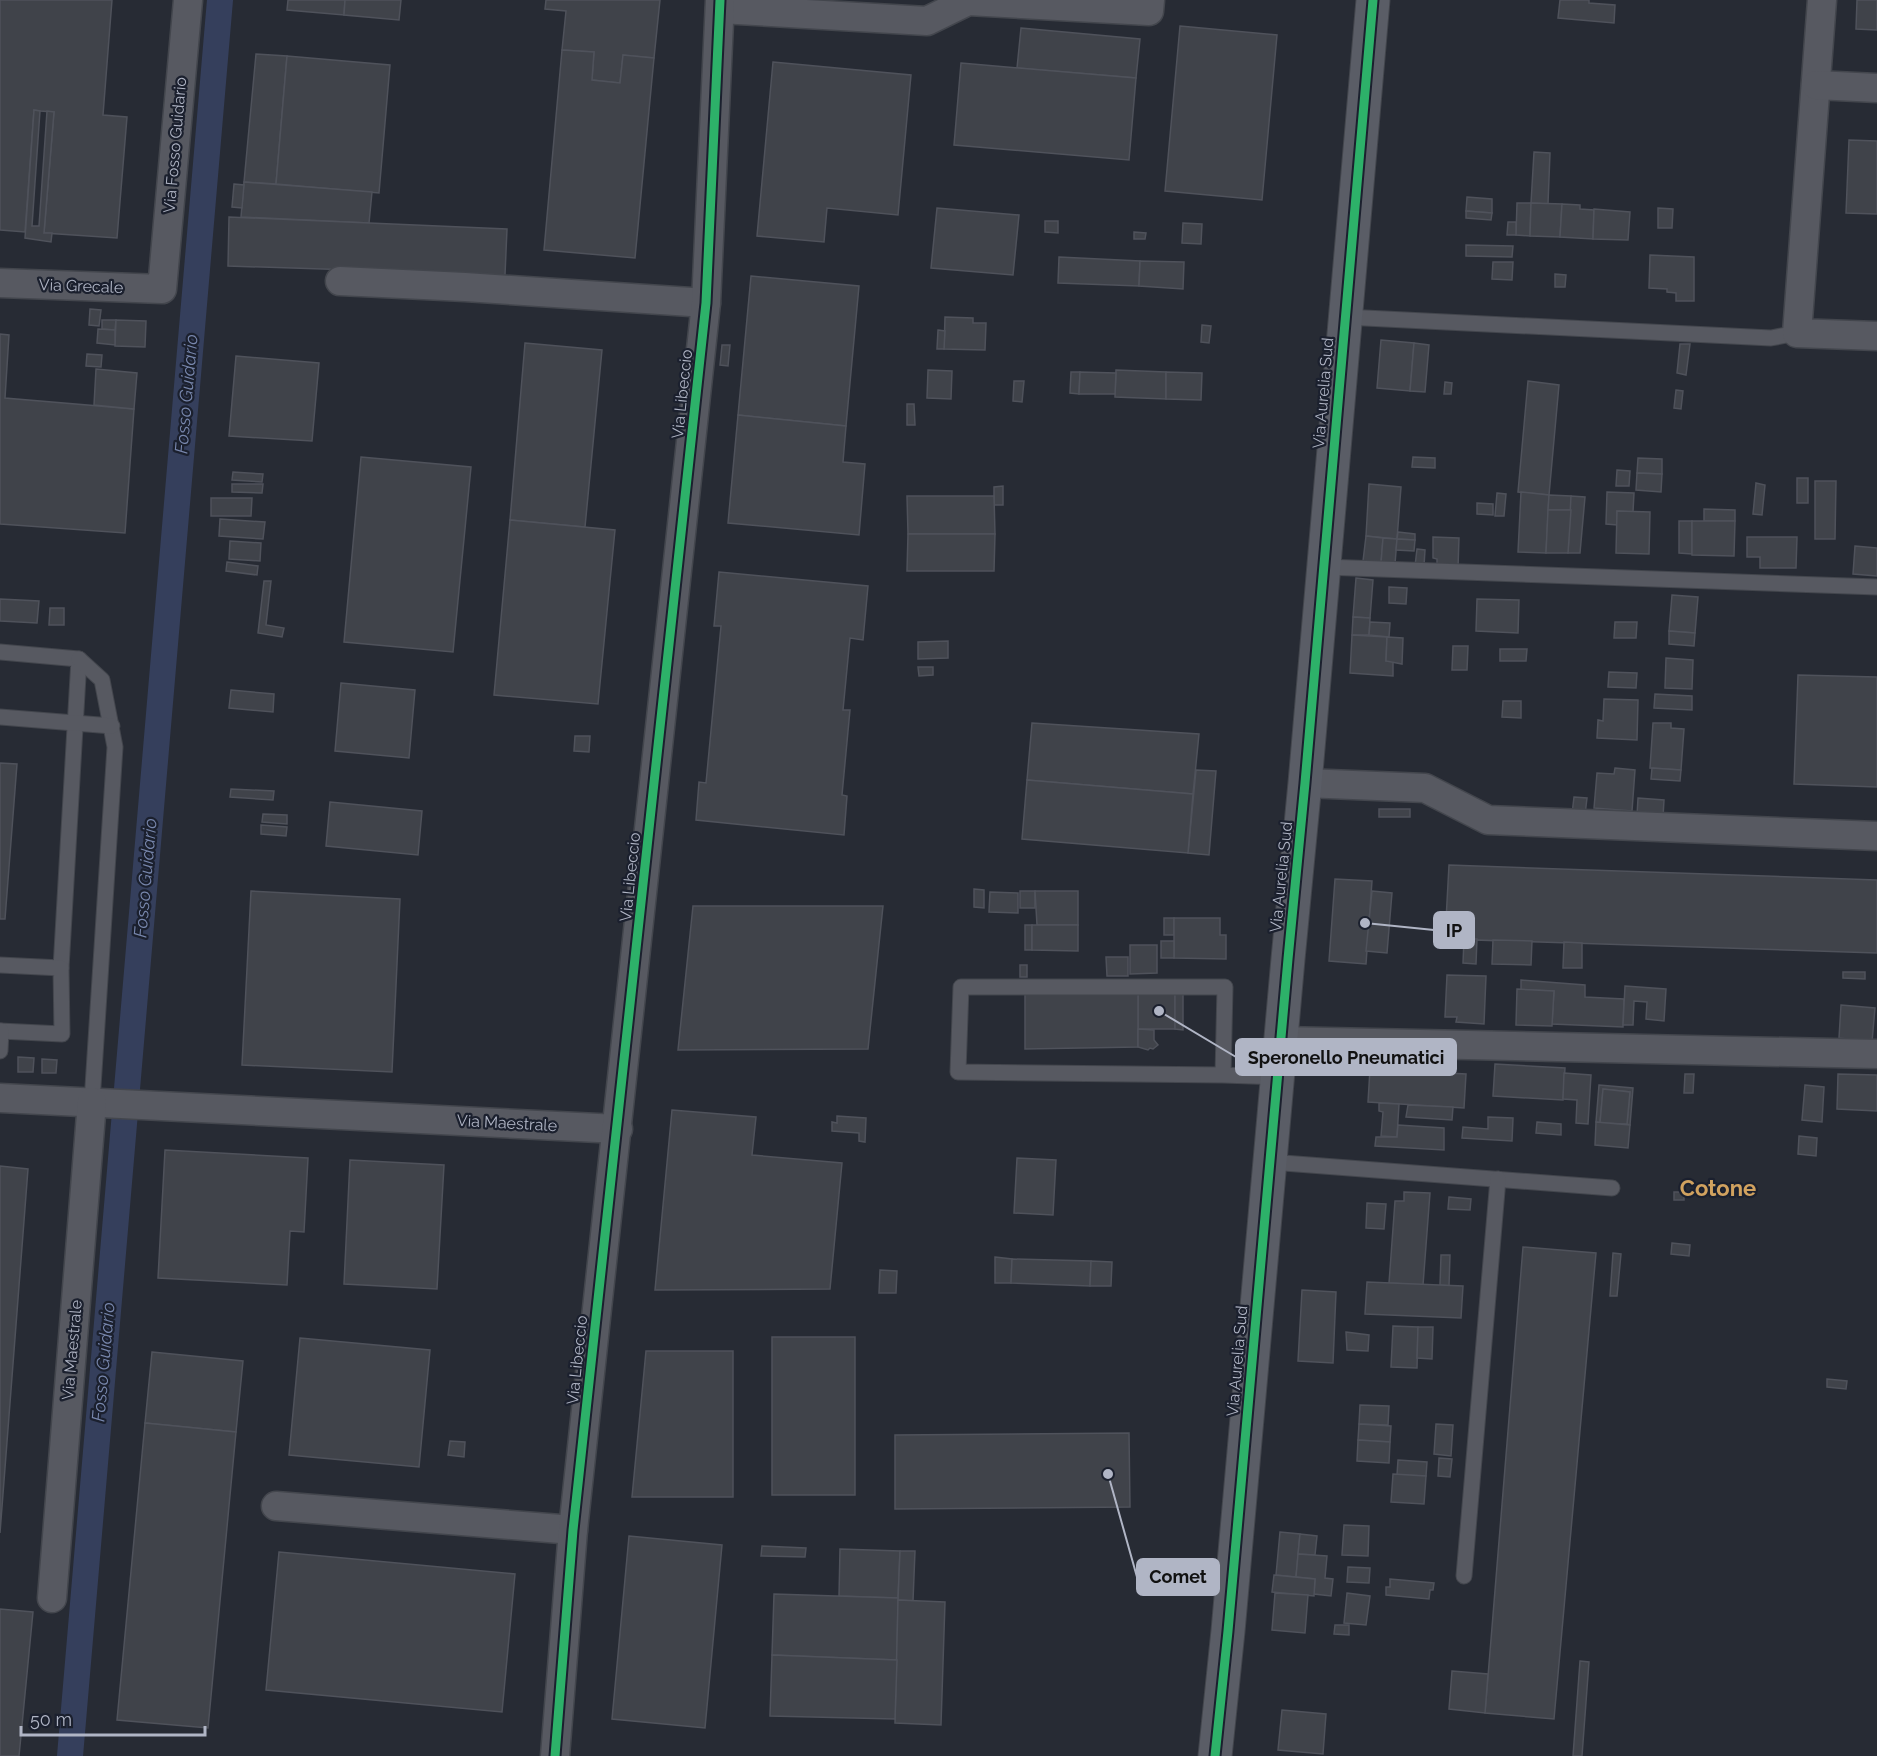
<svg xmlns="http://www.w3.org/2000/svg" width="1877" height="1756" viewBox="0 0 1877 1756" font-family="Raleway,sans-serif">
<style>
.lines{fill:none;stroke-linecap:round;stroke-linejoin:round}
.canal{stroke:#353f5c;stroke-width:26}
.building{fill:#40434a;stroke:#4f525b;stroke-width:1.5}
.service-casing{stroke:#43464d;stroke-width:17}
.minor-casing{stroke:#43464d;stroke-width:31}
.secondary-casing{stroke:#43464d;stroke-width:35}
.service{stroke:#575961;stroke-width:15}
.minor{stroke:#575961;stroke-width:28}
.secondary{stroke:#5a5d66;stroke-width:33}
.cycleway-casing{stroke:#1b202e;stroke-width:13}
.cycleway{stroke:#2db169;stroke-width:9}
.labels{text-anchor:middle;dominant-baseline:central;stroke-width:4.5;stroke-linejoin:round;paint-order:stroke}
.street-label{font-size:16px;fill:#b0b5c5;stroke:#1b202e}
.water-label{font-size:18px;font-style:italic;fill:#7887ad;stroke:#1b202e}
.district-label{font-size:22px;font-weight:bold;fill:#d1a25f;stroke:#1b202e}
.leader{fill:none;stroke:#b0b5c5;stroke-width:2}
.callout-dot{fill:#b0b5c5;stroke:#1b202e;stroke-width:2}
.callout{fill:#b0b5c5;stroke:#b0b5c5;stroke-width:2}
.callout-label{font-size:18px;text-anchor:middle;font-weight:bold;fill:#111}
</style>
<rect width="100%" height="100%" fill="#272b34"/>
<g class="lines">
<path class="canal" d="M70,1756L220,0"/>
</g>
<g class="building">
<path d="M0,0H112L103,115L127,117L117,238L44,233L54,112L40,111L34,110L25,232L0,230Z"/>
<path d="M288,0H345L344,15L287,10Z"/>
<path d="M345,0H401L399,20L344,15Z"/>
<path d="M546,0H660L654,58L623,55L620,83L592,80L594,52L562,50L566,11L545,9Z"/>
<path d="M1560,0H1589V3L1615,5L1614,23L1558,18Z"/>
<path d="M1857,0H1877V30L1856,29Z"/>
<path d="M1180,26L1277,35L1262,200L1165,191Z"/>
<path d="M1021,28L1140,39L1136,78L1017,68Z"/>
<path d="M562,50L594,52L592,80L620,83L623,55L654,58L635,258L544,250Z"/>
<path d="M256,54L287,56L276,184L244,182Z"/>
<path d="M287,56L390,65L379,193L276,184Z"/>
<path d="M773,62L911,75L898,215L827,208L824,242L757,236Z"/>
<path d="M961,63L1136,78L1129,160L954,145Z"/>
<path d="M34,110L40,111L32,226H39L47,111L54,112L44,233H52L51,242L25,238Z"/>
<path d="M1849,140L1877,141V214L1846,213Z"/>
<path d="M1534,152L1550,153L1548,204L1531,203Z"/>
<path d="M244,182L372,192L369,223L241,217Z"/>
<path d="M234,184L244,185L242,208L232,207Z"/>
<path d="M1467,197L1492,199V213L1466,211Z"/>
<path d="M1517,203H1531L1530,236L1516,235Z"/>
<path d="M1531,203L1562,204L1560,237L1530,236Z"/>
<path d="M1562,204L1580,205V209L1594,210L1593,239L1560,237Z"/>
<path d="M937,208L1019,215L1013,275L931,268Z"/>
<path d="M1658,208L1673,209L1672,228H1658Z"/>
<path d="M1594,209L1630,212L1628,240L1593,239Z"/>
<path d="M1466,211L1492,213L1491,220L1466,218Z"/>
<path d="M229,217L507,229L505,275L228,266Z"/>
<path d="M1045,221H1058V233L1045,232Z"/>
<path d="M1508,222H1516V235H1507Z"/>
<path d="M1183,223L1202,224L1201,244L1182,243Z"/>
<path d="M1134,232L1146,233L1145,239H1134Z"/>
<path d="M1466,245L1513,246L1512,257L1466,256Z"/>
<path d="M1650,255L1694,257V301H1676V293L1667,292V289L1649,288Z"/>
<path d="M1059,257L1140,261L1139,286L1058,283Z"/>
<path d="M1140,261L1184,262L1183,289L1139,286Z"/>
<path d="M1493,262H1513L1512,280L1492,279Z"/>
<path d="M1555,274L1566,275L1565,287H1555Z"/>
<path d="M751,276L859,286L846,426L738,415Z"/>
<path d="M90,309L101,310L99,326L89,325Z"/>
<path d="M945,317L973,318V323H986L985,350L944,349Z"/>
<path d="M102,320H116L115,330L102,329Z"/>
<path d="M116,320L146,321L145,347L115,346Z"/>
<path d="M1202,325L1211,326L1209,343L1201,342Z"/>
<path d="M98,329L115,330V345L97,343Z"/>
<path d="M938,330L945,331L944,349H937Z"/>
<path d="M0,334L9,335L5,398L134,409L125,533L0,524Z"/>
<path d="M1381,340L1414,343L1410,391L1377,388Z"/>
<path d="M525,343L602,350L585,527L510,520Z"/>
<path d="M1414,343L1429,345L1425,392L1410,391Z"/>
<path d="M1680,344H1690L1686,375L1677,373Z"/>
<path d="M722,345H730L728,366L720,365Z"/>
<path d="M87,354L102,355L101,367L86,366Z"/>
<path d="M236,356L319,363L312,441L229,436Z"/>
<path d="M96,369L137,373L134,409L94,405Z"/>
<path d="M928,370L952,371L951,399L927,398Z"/>
<path d="M1116,370L1166,372V399L1115,397Z"/>
<path d="M1071,372H1080L1079,394L1070,393Z"/>
<path d="M1080,372L1116,373L1115,394H1079Z"/>
<path d="M1166,372L1202,373L1201,400L1166,399Z"/>
<path d="M1014,381H1024L1022,402L1013,401Z"/>
<path d="M1528,381L1559,385L1549,495L1518,492Z"/>
<path d="M1445,382L1452,383L1451,394H1444Z"/>
<path d="M1676,390L1683,391L1681,409L1674,408Z"/>
<path d="M907,404H914L915,425H907Z"/>
<path d="M738,415L846,426L843,462L865,464L859,535L728,523Z"/>
<path d="M361,457L471,467L453,652L344,642Z"/>
<path d="M1413,457L1435,458V468L1412,467Z"/>
<path d="M1638,458L1662,459V474L1637,473Z"/>
<path d="M1617,470L1630,471L1629,486H1616Z"/>
<path d="M233,472L263,474L262,482L232,480Z"/>
<path d="M1637,473L1662,474L1661,492L1636,490Z"/>
<rect x="1797" y="478" width="11" height="25"/>
<path d="M1815,481H1836L1835,539H1815Z"/>
<path d="M1756,483L1765,485L1762,515L1753,514Z"/>
<path d="M232,484H263L262,493L232,492Z"/>
<path d="M1369,484L1401,487L1397,539L1366,536Z"/>
<path d="M1003,486V505H994V487Z"/>
<path d="M1521,492L1549,495L1546,553L1518,552Z"/>
<path d="M1607,492L1634,493L1633,512L1617,511V525L1606,524Z"/>
<path d="M1497,493L1506,494L1504,516H1495Z"/>
<path d="M1549,495L1571,496V510H1548Z"/>
<path d="M907,496H994L995,534H908Z"/>
<path d="M1571,496L1585,497L1580,553H1568Z"/>
<path d="M211,498H252L251,516H211Z"/>
<path d="M1477,503L1493,504V515L1477,514Z"/>
<path d="M1704,509L1735,510V521H1704Z"/>
<path d="M1548,510H1571L1568,553H1546Z"/>
<path d="M1617,511L1650,512L1649,554L1616,553Z"/>
<path d="M220,519L265,522L263,539L219,536Z"/>
<path d="M510,520L615,530L598,704L494,695Z"/>
<path d="M1679,521H1692V554L1679,553Z"/>
<path d="M1692,521H1735L1734,556L1692,555Z"/>
<path d="M1398,532L1415,534V540L1397,539Z"/>
<path d="M908,534H995L994,571H907Z"/>
<path d="M1366,536L1383,538L1381,563L1363,561Z"/>
<path d="M1433,537L1459,538L1458,568L1437,567V559L1433,558Z"/>
<path d="M1747,537H1797L1796,568H1760V557H1747Z"/>
<path d="M1383,538L1397,539L1395,564L1381,563Z"/>
<path d="M1397,539L1415,540L1414,551L1396,550Z"/>
<path d="M230,541L261,543L260,561L229,559Z"/>
<path d="M1855,546L1877,548V576L1853,574Z"/>
<path d="M1417,549L1425,550L1424,566H1415Z"/>
<path d="M227,562L258,566L257,575L226,571Z"/>
<path d="M719,572L868,586L863,640L850,638L843,710H850L842,795L847,796L844,835L696,820L699,782L706,783L721,626H714Z"/>
<path d="M1356,578L1373,580L1370,618L1353,617Z"/>
<path d="M264,581H271L266,625L284,628L282,637L258,633Z"/>
<path d="M1389,587L1407,588L1406,604L1389,603Z"/>
<path d="M1672,595L1698,597L1695,633L1669,631Z"/>
<path d="M0,599L39,601L37,623L0,621Z"/>
<path d="M1477,599L1519,600L1518,633L1476,631Z"/>
<path d="M50,608H64V625H49Z"/>
<path d="M1353,617L1370,618L1369,635H1352Z"/>
<path d="M1370,622L1390,623L1389,637L1369,635Z"/>
<path d="M1615,622H1637L1636,638H1614Z"/>
<path d="M1669,631L1695,633L1694,646L1669,644Z"/>
<path d="M1352,635L1387,637L1386,661H1393V676L1350,673Z"/>
<path d="M1387,637L1403,638L1402,664L1386,661Z"/>
<path d="M948,641V658L918,659V642Z"/>
<path d="M1453,646H1468L1467,670H1452Z"/>
<path d="M1500,649H1527L1526,661H1500Z"/>
<path d="M1666,658L1693,660L1692,689L1665,688Z"/>
<path d="M918,667H933V675L919,676Z"/>
<path d="M1609,672L1637,673L1636,688L1608,687Z"/>
<path d="M1798,675L1877,677V787L1794,784Z"/>
<path d="M341,683L415,690L409,758L335,751Z"/>
<path d="M231,690L274,694L273,712L229,708Z"/>
<path d="M1655,694L1692,696V710L1654,708Z"/>
<path d="M1604,699L1638,700L1637,740L1597,738L1598,720L1603,721Z"/>
<path d="M1503,701H1521V718L1502,717Z"/>
<path d="M1032,723L1199,734L1193,794L1027,780Z"/>
<path d="M1653,723H1671V728L1684,729L1681,770L1650,768Z"/>
<path d="M575,736H590L589,752L574,751Z"/>
<path d="M0,763L17,764L5,919H0Z"/>
<path d="M1615,768L1635,770L1632,811L1594,808L1597,773L1614,774Z"/>
<path d="M1652,768L1681,770L1680,781L1651,779Z"/>
<path d="M1196,770L1216,771L1209,855L1188,853Z"/>
<path d="M1027,780L1193,794L1188,853L1022,839Z"/>
<path d="M231,789L274,791L273,800L230,797Z"/>
<path d="M1574,797L1587,798L1585,815L1572,814Z"/>
<path d="M1638,798L1664,800L1663,817L1637,816Z"/>
<path d="M330,802L422,811L418,855L326,846Z"/>
<rect x="1379" y="809" width="31" height="8"/>
<path d="M263,814L287,815V824L262,822Z"/>
<path d="M261,825L287,827L286,836L261,834Z"/>
<path d="M1449,865L1877,880V953L1445,939Z"/>
<path d="M1335,879L1372,881L1366,964L1329,961Z"/>
<path d="M974,889L984,890V908L974,907Z"/>
<path d="M251,891L400,899L392,1072L242,1065Z"/>
<rect x="1020" y="891" width="15" height="17"/>
<path d="M1035,891H1078V925H1037Z"/>
<path d="M1372,891L1392,893L1387,953L1366,951Z"/>
<path d="M990,892L1018,893V913L989,912Z"/>
<path d="M693,906H883L868,1049L678,1050Z"/>
<rect x="1164" y="918" width="10" height="17"/>
<path d="M1174,918H1220V935H1226V959L1174,958Z"/>
<rect x="1025" y="925" width="7" height="25"/>
<path d="M1032,925H1078V951L1032,950Z"/>
<path d="M1464,939H1477L1476,964L1463,963Z"/>
<path d="M1493,940L1532,941L1531,965L1492,964Z"/>
<rect x="1161" y="941" width="13" height="17"/>
<path d="M1564,942L1582,943V968H1563Z"/>
<path d="M1130,945H1157V973L1130,974Z"/>
<path d="M1106,957H1128V976H1107Z"/>
<rect x="1020" y="965" width="7" height="12"/>
<path d="M1843,972H1865V979L1843,978Z"/>
<path d="M1447,975L1486,976L1484,1024L1456,1022L1457,1017H1445Z"/>
<path d="M1521,980L1585,985V997L1624,999L1623,1027L1552,1024L1554,991L1521,990Z"/>
<path d="M1625,986L1666,989L1664,1021L1646,1019L1647,1002L1634,1001L1633,1025H1623Z"/>
<path d="M1517,989L1554,991L1552,1026L1516,1025Z"/>
<path d="M1175,993V1029H1138V994Z"/>
<path d="M1175,993H1183V1030L1175,1029Z"/>
<path d="M1025,994H1138V1047L1025,1049Z"/>
<path d="M1841,1005L1875,1008L1872,1042L1839,1038Z"/>
<path d="M1138,1029L1154,1030V1040L1158,1045L1153,1049L1150,1048L1148,1050L1138,1047Z"/>
<path d="M18,1057L34,1058L33,1072H18Z"/>
<path d="M42,1059L57,1060L56,1073H42Z"/>
<path d="M1495,1064L1565,1068L1563,1100L1493,1096Z"/>
<path d="M1370,1069L1466,1074L1464,1108L1368,1102Z"/>
<path d="M1564,1073L1591,1075L1588,1124L1576,1123L1577,1100L1563,1099Z"/>
<path d="M1685,1074H1694L1693,1093H1684Z"/>
<path d="M1838,1074L1877,1075V1111L1837,1109Z"/>
<path d="M1599,1085L1633,1088L1630,1125L1627,1124L1630,1092L1603,1089L1600,1123L1596,1122Z"/>
<path d="M1805,1085L1824,1087L1822,1122L1802,1120Z"/>
<path d="M1603,1089L1630,1092L1627,1124L1600,1123Z"/>
<path d="M1379,1103L1399,1104L1397,1137L1381,1136L1383,1112L1379,1111Z"/>
<path d="M1408,1105L1453,1107L1452,1120L1406,1117Z"/>
<path d="M672,1110L756,1117L752,1155L842,1163L830,1289L655,1290Z"/>
<path d="M837,1116L866,1118L865,1142L859,1141V1133L832,1131V1122L837,1123Z"/>
<path d="M1488,1117L1513,1118L1512,1141L1462,1138L1463,1127L1488,1129Z"/>
<path d="M1537,1122L1561,1124V1135L1536,1133Z"/>
<path d="M1596,1122L1630,1125L1628,1148L1595,1145Z"/>
<path d="M1398,1125L1444,1128V1150L1375,1146L1376,1137H1397Z"/>
<path d="M1799,1136L1817,1138L1816,1156L1798,1154Z"/>
<path d="M165,1150L308,1158L304,1232L290,1231L287,1285L158,1278Z"/>
<path d="M1017,1158L1056,1160L1053,1215L1014,1213Z"/>
<path d="M350,1160L444,1165L437,1289L344,1284Z"/>
<path d="M0,1166L28,1169L0,1533Z"/>
<path d="M1404,1192L1430,1193L1423,1285L1389,1283L1395,1201H1404Z"/>
<rect x="1674" y="1192" width="10" height="8"/>
<path d="M1449,1197L1471,1199L1470,1210L1448,1209Z"/>
<path d="M1367,1203L1386,1204L1384,1229L1366,1228Z"/>
<path d="M1672,1243L1690,1245L1689,1256L1671,1254Z"/>
<path d="M1523,1247L1596,1253L1554,1719L1485,1713Z"/>
<path d="M1613,1253L1621,1254L1617,1296H1610Z"/>
<path d="M1441,1255H1450L1449,1286L1440,1285Z"/>
<path d="M995,1257L1012,1259L1011,1283H995Z"/>
<path d="M1012,1259L1091,1261L1090,1286L1011,1283Z"/>
<path d="M1091,1261L1112,1262L1111,1286H1090Z"/>
<path d="M880,1270L897,1271L896,1293H879Z"/>
<path d="M1367,1282L1463,1286L1461,1318L1365,1314Z"/>
<path d="M1302,1290L1336,1292L1333,1363L1298,1361Z"/>
<path d="M1393,1326L1418,1327L1417,1368L1391,1367Z"/>
<path d="M1418,1327H1433L1432,1359L1417,1358Z"/>
<path d="M1346,1332L1369,1335L1368,1351L1347,1350Z"/>
<rect x="772" y="1337" width="83" height="158"/>
<path d="M300,1338L430,1350L419,1467L289,1455Z"/>
<path d="M646,1351H733V1497H632Z"/>
<path d="M152,1352L243,1361L236,1432L145,1423Z"/>
<path d="M1827,1379L1847,1381L1846,1389L1827,1387Z"/>
<path d="M1360,1405L1389,1406L1388,1425L1359,1424Z"/>
<path d="M145,1423L236,1432L208,1728L117,1720Z"/>
<path d="M1359,1424L1391,1426L1390,1442L1358,1440Z"/>
<path d="M1436,1424L1453,1425L1451,1456L1434,1454Z"/>
<path d="M1129,1433L1130,1507L895,1509V1435Z"/>
<path d="M1358,1440L1390,1442L1389,1463L1357,1461Z"/>
<path d="M450,1441L465,1442L464,1457L448,1455Z"/>
<path d="M1439,1458L1452,1459L1450,1477L1438,1476Z"/>
<path d="M1398,1460L1427,1462L1426,1476L1397,1475Z"/>
<path d="M1393,1474L1426,1476L1424,1504L1391,1502Z"/>
<path d="M1344,1525L1369,1526L1368,1556L1342,1555Z"/>
<path d="M1280,1532L1300,1534L1296,1577L1276,1575Z"/>
<path d="M1300,1534L1317,1536L1315,1555L1298,1554Z"/>
<path d="M629,1536L722,1545L705,1728L612,1719Z"/>
<path d="M762,1546L806,1548L805,1557L761,1556Z"/>
<path d="M840,1549L900,1551L898,1598L839,1596Z"/>
<path d="M900,1551H915L913,1601L898,1600Z"/>
<path d="M279,1552L515,1574L502,1712L266,1690Z"/>
<path d="M1298,1554L1327,1556L1325,1578L1333,1579L1331,1596L1314,1594L1315,1579L1296,1577Z"/>
<path d="M1348,1567L1370,1568L1369,1583L1347,1582Z"/>
<path d="M1274,1575L1315,1579L1314,1596L1272,1592Z"/>
<path d="M1390,1579L1434,1583L1433,1590H1430L1429,1599L1386,1595V1587H1390Z"/>
<path d="M1275,1593L1308,1595L1305,1633L1272,1630Z"/>
<path d="M1347,1593L1370,1596L1366,1625L1344,1623Z"/>
<path d="M774,1594L898,1598L897,1660L772,1655Z"/>
<path d="M898,1600L945,1602L941,1725L895,1723Z"/>
<path d="M0,1609L33,1612L19,1756H0Z"/>
<path d="M1335,1625H1349V1635L1334,1634Z"/>
<path d="M772,1655L897,1660L895,1719L770,1716Z"/>
<path d="M1580,1661L1589,1662L1582,1756H1573Z"/>
<path d="M1452,1671L1488,1674L1485,1713L1449,1709Z"/>
<path d="M1282,1710L1326,1714L1323,1754L1278,1750Z"/>
</g>
<g class="lines">
<defs>
<g id="service">
<path d="M1345,317L1771,338L1797,333"/>
<path d="M1324,567L1877,587"/>
<path d="M0,652L79,659L61,968"/>
<path d="M79,659L102,680L115,747L92,1102"/>
<path d="M0,717L112,726"/>
<path d="M0,965L61,968L62,1034L0,1031"/>
<path d="M0,1051L1,1031"/>
<path d="M1223,1075L1225,987H961L958,1072L1223,1075L1278,1077"/>
<path d="M1270,1162L1612,1188"/>
<path d="M1464,1576L1498,1179"/>
</g>
<g id="minor">
<path d="M1822,0L1797,333L1877,336"/>
<path d="M720,9L927,21L968,1L1149,11L1150,0"/>
<path d="M1816,85L1877,88"/>
<path d="M340,281L465,287L706,303"/>
<path d="M0,283L162,289L188,0"/>
<path d="M1305,783L1425,788L1488,820L1877,836"/>
<path d="M1281,1041L1877,1054"/>
<path d="M0,1098L618,1129"/>
<path d="M276,1506L573,1530"/>
<path d="M52,1598L92,1102"/>
<path d="M555,1756L573,1530L706,303L720,0"/>
</g>
<path id="secondary" d="M1215,1756L1228,1631L1288,959L1305,783L1373,0"/>
</defs>
<use href="#service" class="service-casing"/>
<use href="#minor" class="minor-casing"/>
<use href="#secondary" class="secondary-casing"/>
<use href="#service" class="service"/>
<use href="#minor" class="minor"/>
<use href="#secondary" class="secondary"/>
<defs>
<g id="cycleway">
<path d="M555,1756L573,1530L706,303L720,0"/>
<path d="M1215,1756L1228,1631L1288,959L1305,783L1373,0"/>
</g>
</defs>
<use href="#cycleway" class="cycleway-casing"/>
<use href="#cycleway" class="cycleway"/>
</g>
<g class="labels">
<g class="street-label">
<text transform="translate(175 145) rotate(-85)">Via Fosso Guidario</text>
<text transform="translate(81 286) rotate(2)">Via Grecale</text>
<text transform="translate(1323 393) rotate(-85)">Via Aurelia Sud</text>
<text transform="translate(682 394) rotate(-84)">Via Libeccio</text>
<text transform="translate(630 877) rotate(-84)">Via Libeccio</text>
<text transform="translate(1281 877) rotate(-84)">Via Aurelia Sud</text>
<text transform="translate(507 1123) rotate(3)">Via Maestrale</text>
<text transform="translate(72 1350) rotate(-85)">Via Maestrale</text>
<text transform="translate(577 1360) rotate(-84)">Via Libeccio</text>
<text transform="translate(1237 1361) rotate(-85)">Via Aurelia Sud</text>
</g>
<g class="water-label">
<text transform="translate(186 394) rotate(-85)">Fosso Guidario</text>
<text transform="translate(145 878) rotate(-85)">Fosso Guidario</text>
<text transform="translate(103 1362) rotate(-85)">Fosso Guidario</text>
</g>
<g class="district-label">
<text x="1718" y="1188">Cotone</text>
</g>
</g>
<path class="leader" d="M1365 923L1434 930M1159 1011L1236 1057M1108 1474L1137 1577"/>
<g class="callout-dot">
<circle cx="1365" cy="923" r="6"/>
<circle cx="1159" cy="1011" r="6"/>
<circle cx="1108" cy="1474" r="6"/>
</g>
<g class="callout">
<rect x="1434" y="912" width="40" height="36" rx="6"/>
<rect x="1236" y="1039" width="220" height="36" rx="6"/>
<rect x="1137" y="1559" width="82" height="36" rx="6"/>
</g>
<g class="callout-label">
<text x="1454" y="937">IP</text>
<text x="1346" y="1064">Speronello Pneumatici</text>
<text x="1178" y="1583">Comet</text>
</g>
<path d="M21 1726v9h184v-9" fill="none" stroke="#b0b5c5" stroke-width="3"/>
<text x="30" y="1726" font-size="18" fill="#b0b5c5" stroke="#1b202e" stroke-width="4.5" paint-order="stroke">50 m</text>
</svg>
